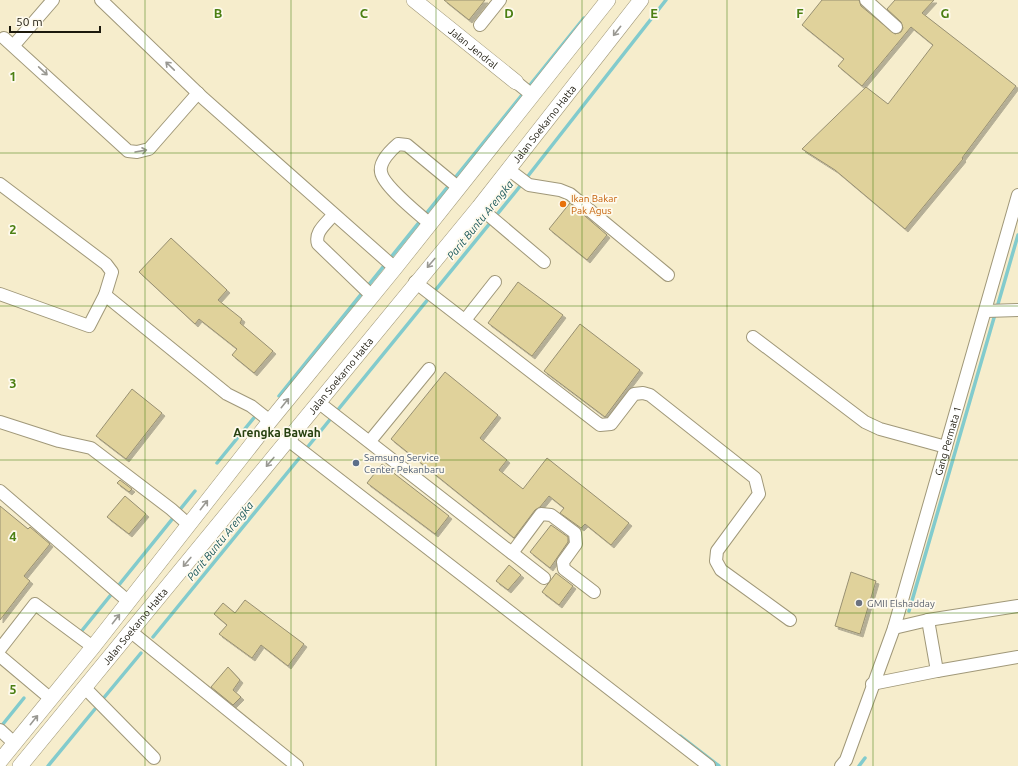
<svg xmlns="http://www.w3.org/2000/svg" width="1018" height="766" viewBox="0 0 1018 766" font-family="Ubuntu,sans-serif">
<style>
.lines{fill:none;stroke-linecap:round;stroke-linejoin:round}
.stream{stroke:#82cbcd;stroke-width:3.5}
.building{fill:#e0d29b;stroke:#989072;filter:url(#shadow)}
.minor-casing{stroke:#a09879;stroke-width:14}
.major-casing{stroke:#a09879;stroke-width:16}
.minor{stroke:#fff;stroke-width:12}
.major{stroke:#fff;stroke-width:15}
.oneway{stroke:#999892}
.grid{fill:none;stroke:#4b7f13;stroke-width:1;stroke-opacity:0.55}
.food-dot{fill:#e8710a;stroke:#fefaed;stroke-width:1.5}
.service-dot{fill:#5c6f8a;stroke:#fefaed;stroke-width:1.5}
.worship-dot{fill:#6b7280;stroke:#fefaed;stroke-width:1.5}
.labels{text-anchor:middle;dominant-baseline:central;stroke-width:3.5;stroke-linejoin:round;paint-order:stroke}
.street-label{font-size:10px;fill:#1c190d;stroke:#fefaed}
.food-label{font-size:10px;fill:#c56008;stroke:#fefaed;text-anchor:start}
.service-label{font-size:10px;fill:#4e5e75;stroke:#fefaed;text-anchor:start}
.worship-label{font-size:10px;fill:#5b616d;stroke:#fefaed;text-anchor:start}
.water-label{font-size:11px;font-style:italic;fill:#1b595b;stroke:#fefaed}
.quarter-label{font-size:12px;font-weight:bold;fill:#26400f;stroke:#fefaed}
.grid-label{font-size:13px;text-anchor:middle;font-weight:bold;fill:#4b7f13;stroke:#fefaed;stroke-width:3.5;stroke-linejoin:round;paint-order:stroke}
</style>
<defs>
<filter id="shadow"><feDropShadow dx="3" dy="3" stdDeviation="0" flood-color="#0004"/></filter>
</defs>
<rect width="100%" height="100%" fill="#f6edcc"/>
<g class="lines">
<g class="stream">
<path d="M279,396L584,18"/>
<path d="M306,449L517,190L666,0"/>
<path d="M217,463L257,414"/>
<path d="M909,611L1018,235"/>
<path d="M80,633L195,491"/>
<path d="M153,637L301,456"/>
<path d="M102,700L141,653"/>
<path d="M3,724L24,698"/>
<path d="M680,736L719,766"/>
<path d="M48,766L95,709"/>
<path d="M859,766L865,758"/>
</g>
</g>
<g class="building">
<path d="M444,0H485L469,20Z"/>
<path d="M822,0H859L861,6L895,34L901,32L903,28L901,22L887,9L895,0H934L922,13L1016,86L962,158L963,159L905,229L835,170L802,149L866,87L888,104L933,45L911,27L862,86L838,66L844,59L802,25Z"/>
<path d="M570,203L607,235L587,260L549,229Z"/>
<path d="M171,238L227,290L218,300L242,319L240,323L273,351L254,373L232,355L237,349L199,319L195,324L139,272Z"/>
<path d="M518,282L563,315L532,356L488,323Z"/>
<path d="M580,324L640,370L605,417L544,371Z"/>
<path d="M445,372L498,415L480,438L507,460L499,470L523,489L547,458L629,523L611,545L585,524L581,528L560,513L564,508L549,496L540,507L535,510L514,538L391,439Z"/>
<path d="M132,389L162,413L126,459L96,436Z"/>
<path d="M382,464L449,516L435,534L367,483Z"/>
<path d="M120,480L132,489L129,492L117,483Z"/>
<path d="M125,496L146,514L129,534L107,517Z"/>
<path d="M0,506L28,529L30,527L50,544L24,576L30,581L0,620Z"/>
<path d="M551,525L568,537V542L550,568L530,552Z"/>
<path d="M509,565L521,575L508,590L496,581Z"/>
<path d="M851,572L876,581L860,634L835,626Z"/>
<path d="M556,573L573,586L559,605L542,592Z"/>
<path d="M245,600L304,644L288,666L261,645L252,658L219,634L227,625L214,614L223,603L235,613Z"/>
<path d="M228,667L240,680L233,690L241,697L233,705L211,687Z"/>
</g>
<g class="lines">
<defs>
<g id="minor">
<path d="M101,0L203,98L395,268"/>
<path d="M866,0L896,27"/>
<path d="M480,25L500,0"/>
<path d="M4,38L128,151L137,152L149,149L198,93"/>
<path d="M14,45L53,0"/>
<path d="M516,82L532,95"/>
<path d="M508,169L529,185L560,190L570,194L668,275"/>
<path d="M0,184L106,264L112,272L105,295L89,326L0,294"/>
<path d="M479,207L544,262"/>
<path d="M333,215C326,224 314,232 318,244L372,296"/>
<path d="M430,224C419,214 383,186 381,172C379,162 391,150 398,144L407,145L459,188"/>
<path d="M415,282L600,425L611,424L634,394L643,393L650,395L755,478L759,494L717,551L716,561L721,570L790,620"/>
<path d="M105,295L227,394L251,406L270,421"/>
<path d="M986,311L1018,310"/>
<path d="M465,320L495,282"/>
<path d="M753,337L865,422L880,429L946,447"/>
<path d="M318,402L544,578"/>
<path d="M0,422L59,441L91,448L171,509L189,525"/>
<path d="M288,440L709,766"/>
<path d="M370,441L429,369"/>
<path d="M0,491L129,602"/>
<path d="M512,553L541,514L551,515L575,533L576,544L563,562L564,569L594,592"/>
<path d="M928,620L937,671"/>
<path d="M894,628L928,620L1018,606"/>
<path d="M130,631L297,766"/>
<path d="M0,649L35,604L93,647"/>
<path d="M0,656L51,699"/>
<path d="M872,684L937,671L1018,657"/>
<path d="M84,687L154,758"/>
<path d="M0,730L14,743"/>
<path id="s1" d="M841,766L846,760L894,628L1018,195"/>
</g>
<g id="major">
<path id="s2" d="M414,0L516,82"/>
<path d="M0,761L93,647L270,421L395,268L608,0"/>
<path id="s3" d="M20,766L479,207L641,0"/>
</g>
</defs>
<use href="#minor" class="minor-casing"/>
<use href="#major" class="major-casing"/>
<use href="#minor" class="minor"/>
<use href="#major" class="major"/>
</g>
<defs><path id="oneway-shaft" d="M-6 0H5M1.5-3L5.5 0L1.5 3" fill="none" stroke-width="1.6" stroke-linecap="round" stroke-linejoin="round"/></defs>
<g class="oneway">
<use href="#oneway-shaft" transform="translate(617 31) rotate(128)"/>
<use href="#oneway-shaft" transform="translate(170 66) rotate(-136)"/>
<use href="#oneway-shaft" transform="translate(43 71) rotate(43)"/>
<use href="#oneway-shaft" transform="translate(141 151) rotate(-10)"/>
<use href="#oneway-shaft" transform="translate(431 263) rotate(130)"/>
<use href="#oneway-shaft" transform="translate(285 403) rotate(-51)"/>
<use href="#oneway-shaft" transform="translate(270 462) rotate(130)"/>
<use href="#oneway-shaft" transform="translate(204 505) rotate(-52)"/>
<use href="#oneway-shaft" transform="translate(187 562) rotate(130)"/>
<use href="#oneway-shaft" transform="translate(116 619) rotate(-52)"/>
<use href="#oneway-shaft" transform="translate(34 720) rotate(-51)"/>
</g>
<path class="grid" d="M145,0V766M291,0V766M436,0V766M582,0V766M727,0V766M873,0V766M0,153H1018M0,306H1018M0,460H1018M0,613H1018"/>
<circle class="food-dot" cx="563" cy="204" r="4"/>
<circle class="service-dot" cx="356" cy="463" r="4"/>
<circle class="worship-dot" cx="859" cy="603" r="4"/>
<g class="labels">
<g class="street-label">
<text stroke="none"><textPath href="#s2" startOffset="76">Jalan Jendral</textPath></text>
<text stroke="none"><textPath href="#s3" startOffset="829">Jalan Soekarno Hatta</textPath></text>
<text stroke="none"><textPath href="#s3" startOffset="505">Jalan Soekarno Hatta</textPath></text>
<text stroke="none"><textPath href="#s1" startOffset="343">Gang Permata 1</textPath></text>
<text stroke="none"><textPath href="#s3" startOffset="181">Jalan Soekarno Hatta</textPath></text>
</g>
<g class="food-label">
<text x="571" y="198">Ikan Bakar<tspan x="571" dy="12">Pak Agus</tspan></text>
</g>
<g class="service-label">
<text x="364" y="457">Samsung Service<tspan x="364" dy="12">Center Pekanbaru</tspan></text>
</g>
<g class="worship-label">
<text x="867" y="603">GMII Elshadday</text>
</g>
<g class="water-label">
<text transform="translate(480 220) rotate(-51)">Parit Buntu Arengka</text>
<text transform="translate(220 541) rotate(-51)">Parit Buntu Arengka</text>
</g>
<g class="quarter-label">
<text x="277" y="432">Arengka Bawah</text>
</g>
</g>
<g class="grid-label">
<text x="218" y="18">B</text>
<text x="364" y="18">C</text>
<text x="509" y="18">D</text>
<text x="654" y="18">E</text>
<text x="800" y="18">F</text>
<text x="945" y="18">G</text>
<text x="13" y="81">1</text>
<text x="13" y="234">2</text>
<text x="13" y="388">3</text>
<text x="13" y="541">4</text>
<text x="13" y="694">5</text>
</g>
<path d="M10 26v6h90v-6" fill="none" stroke="#1c190d" stroke-width="2"/>
<text x="16" y="26" font-size="12" fill="#1c190d" stroke="#fefaed" stroke-width="3" paint-order="stroke">50 m</text>
</svg>
